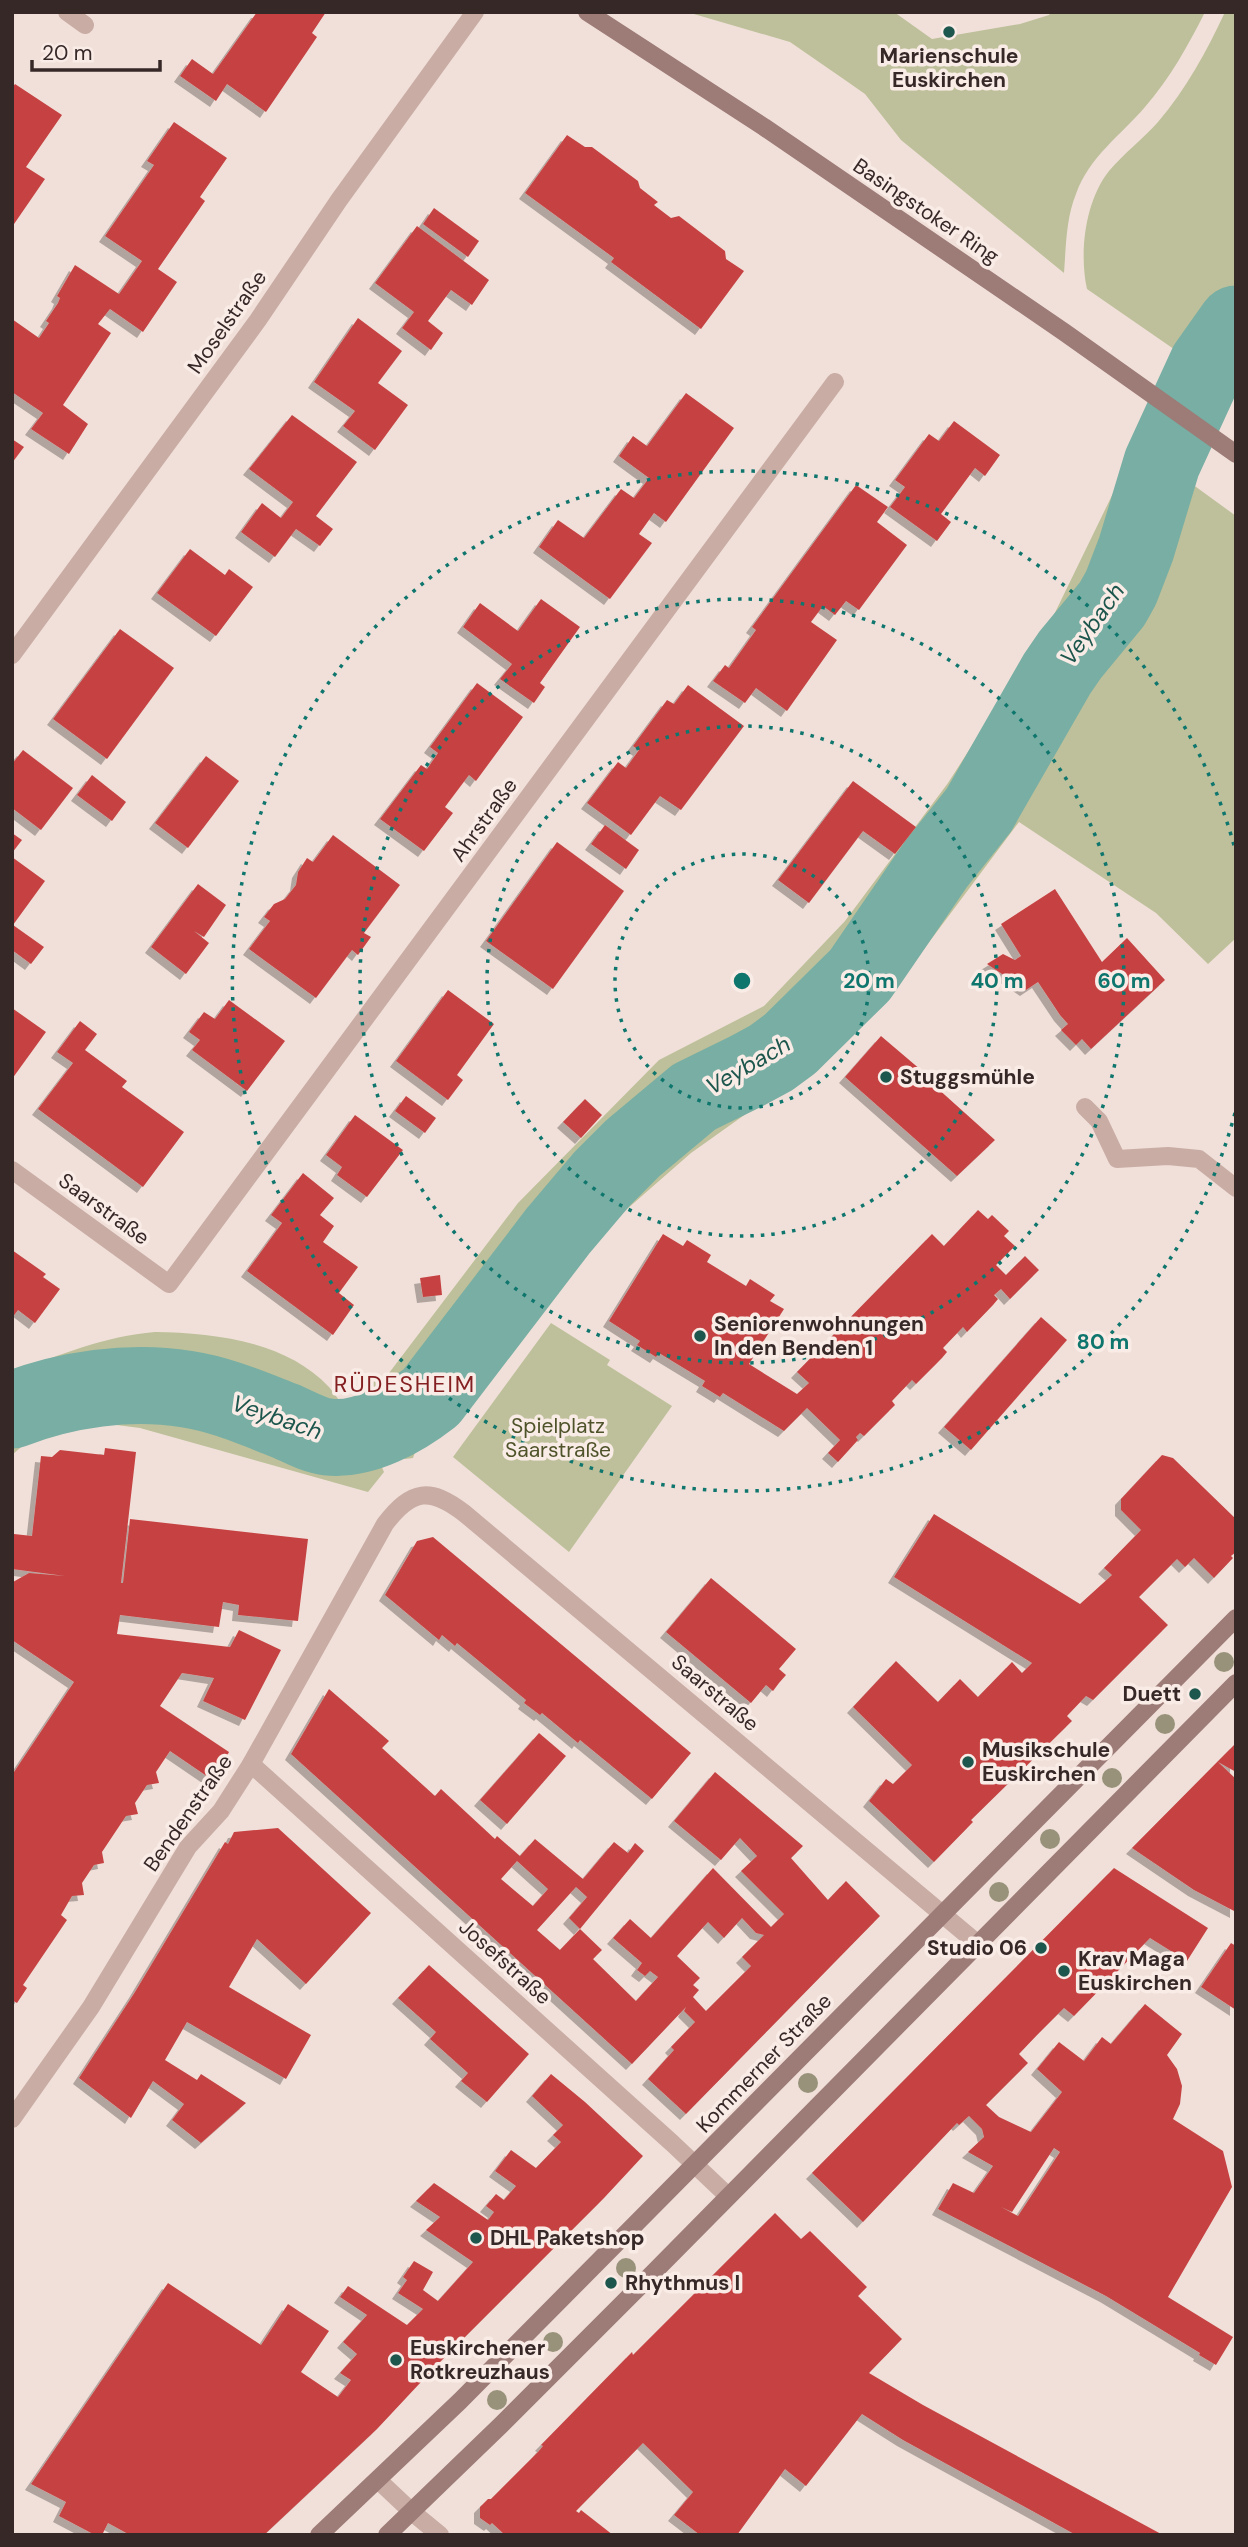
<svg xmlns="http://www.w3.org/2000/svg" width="1248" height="2547" viewBox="0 0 1248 2547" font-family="'DM Sans',sans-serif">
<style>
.green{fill:#bdc09a}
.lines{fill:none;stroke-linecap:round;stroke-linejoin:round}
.river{stroke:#78aea3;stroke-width:77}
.building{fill:#c64343;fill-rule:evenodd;filter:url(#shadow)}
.street{stroke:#c9ada5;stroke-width:18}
.secondary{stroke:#9d7b77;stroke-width:18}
.tree{fill:#979279}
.ring{fill:none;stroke:#0f766e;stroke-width:3.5;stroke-dasharray:3.5 7}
.poi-dot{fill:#1c564c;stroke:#f9ebe6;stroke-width:2.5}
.labels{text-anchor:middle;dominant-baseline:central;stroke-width:7;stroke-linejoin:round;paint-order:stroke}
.poi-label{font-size:21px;font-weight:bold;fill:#352827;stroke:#f9ebe6;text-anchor:start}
.street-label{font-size:21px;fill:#352827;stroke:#f9ebe6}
.park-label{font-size:21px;fill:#4e532a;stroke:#f9ebe6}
.water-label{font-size:23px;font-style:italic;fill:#1c564c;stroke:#f9ebe6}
.neighbourhood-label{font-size:23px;letter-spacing:2px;fill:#842021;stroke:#f9ebe6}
.centre{fill:#0f766e;stroke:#f9ebe6;stroke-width:3.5}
.ring-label{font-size:21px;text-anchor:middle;font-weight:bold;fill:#0f766e;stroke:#f9ebe6;stroke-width:7;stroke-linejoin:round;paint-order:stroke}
</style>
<defs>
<filter id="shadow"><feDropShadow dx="-6" dy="6" stdDeviation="0" flood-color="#0004"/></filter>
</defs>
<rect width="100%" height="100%" fill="#f1e0d9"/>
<g class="green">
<path d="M687,12H894L932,39L1020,24L1049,15L1051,12H1205C1188,46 1170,78 1145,107C1121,135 1089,157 1076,194C1066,218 1066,247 1064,273L901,140L865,94L845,80L790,42Z"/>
<path d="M1225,12H1236V392L1087,289C1079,253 1085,201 1109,171C1124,153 1143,139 1158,122C1186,89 1207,51 1225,12Z"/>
<path d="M1137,444L1236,516V938L1208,964L1156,913L1019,822L888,997L820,1067L750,1111L691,1153L587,1244L481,1392L416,1449L413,1458L405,1459L393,1449L358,1400L362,1384L386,1377L518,1203L659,1060L764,1006L845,921L948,783L1048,627Z"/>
<path d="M551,1323L610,1360L607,1365L672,1406L569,1552L453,1457Z"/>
<path d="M155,1332C214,1333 286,1341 329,1387C338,1398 346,1410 354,1422C366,1438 376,1453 384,1472L368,1492L140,1428L101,1423L27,1442L12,1455V1373C59,1355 105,1336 155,1332Z"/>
</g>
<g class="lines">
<path class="river" d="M12,1410C66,1389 130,1380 186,1389C220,1394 252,1408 283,1420C298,1426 312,1435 328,1437C364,1441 404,1418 431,1397L558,1231L602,1179L633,1148L694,1097L747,1071L771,1058L790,1044L860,975L936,864L979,810L1057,674L1070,655L1112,604L1121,588L1136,549L1162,463L1207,365L1236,324"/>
</g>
<g class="building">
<path d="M257,12H326L312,33L317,37L266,112L227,84L216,101L180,76L192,59L213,74Z"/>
<path d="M15,84L62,115L26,167L45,179L12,227V88Z"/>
<path d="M174,122L227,158L200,197L205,201L158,269L177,282L143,332L110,309L98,324L111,333L63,405L88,424L69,454L31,429L43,413L12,392V319L39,338L49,323L46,321L58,303L60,298L57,296L75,265L119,294L142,261L105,236L154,165L147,161Z"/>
<path d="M567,135L585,147H592L638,181L640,188L658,202L654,205L671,218L679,216L725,251L726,259L744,271L701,329L611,262L614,258L525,193Z"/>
<path d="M434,208L479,241L468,257L423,224Z"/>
<path d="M417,226L489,280L472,305L451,290L428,321L443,333L431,350L402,328L414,312L375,283Z"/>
<path d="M358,318L402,351L378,383L408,405L375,450L343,426L355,411L314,382Z"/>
<path d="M686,393L734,428L666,522L654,513L639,534L652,543L610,599L539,547L558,520L584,538L621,489L634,498L649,478L619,456L633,436L647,446Z"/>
<path d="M292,415L357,462L316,516L333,529L320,546L296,529L275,557L241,532L262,503L281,518L293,502L249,469Z"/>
<path d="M954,421L1000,455L985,476L975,468L941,514L951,522L937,541L890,507L905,487L895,480L929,434L939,441Z"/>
<path d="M12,439L24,447L12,463Z"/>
<path d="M856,485L888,507L877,522L907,545L859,610L846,601L835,615L823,606L811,622L837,640L787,711L756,688L745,703L713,681L725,665L729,668L756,630L752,627Z"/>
<path d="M190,549L225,575L229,569L253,587L216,636L157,593Z"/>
<path d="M541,599L580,627L540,683L545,687L534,703L500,679L512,664L463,627L480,603L518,631Z"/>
<path d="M120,629L174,668L107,759L53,719Z"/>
<path d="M477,683L523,717L476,781L469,775L445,807L453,813L424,851L380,819L421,765L427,769L438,753L430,747Z"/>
<path d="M688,685L744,726L681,810L660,796L631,835L587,803L618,762L626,768L639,750L633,746L667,700L674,704Z"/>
<path d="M23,750L73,788L41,830L12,808V764Z"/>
<path d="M206,756L239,781L188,848L155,823Z"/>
<path d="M92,775L126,802L112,821L77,795Z"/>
<path d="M853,781L916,827L895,854L863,831L809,903L778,880Z"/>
<path d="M605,825L639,850L626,869L591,844Z"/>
<path d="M12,833L22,840L12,853Z"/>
<path d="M333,835L400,885L364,933L371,937L358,955L352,950L316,998L249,949L270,921L264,917L274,904L285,899L296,885L298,872L307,858L313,862Z"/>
<path d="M557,842L624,891L553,989L486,941Z"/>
<path d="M12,857L45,881L13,925L44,947L31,964L12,950Z"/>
<path d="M198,884L226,905L204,937L194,931L209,943L186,974L151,947Z"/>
<path d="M1055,889L1102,962L1127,938L1165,980L1091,1049L1082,1039L1076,1045L1061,1030L1068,1024L1060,1015L1038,982L1026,990L987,964L1003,954L1015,960L1021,956L1001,924Z"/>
<path d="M448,990L494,1024L457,1075L463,1080L448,1100L396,1061Z"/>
<path d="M229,1000L285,1041L247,1091L192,1050L200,1040L189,1032L204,1012L215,1019Z"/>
<path d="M12,1008L46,1032L12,1079Z"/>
<path d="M80,1021L97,1034L85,1050L127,1081L122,1087L184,1132L143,1187L38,1109L73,1063L57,1052Z"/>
<path d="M881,1036L928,1076L926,1078L995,1140L957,1176L845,1077Z"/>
<path d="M406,1096L436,1118L425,1133L395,1111Z"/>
<path d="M585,1099L602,1115L581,1138L563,1122Z"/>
<path d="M355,1115L403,1150L367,1197L337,1175L342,1167L326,1155Z"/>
<path d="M303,1173L334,1198L320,1215L334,1226L323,1242L358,1267L339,1293L354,1305L333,1335L247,1271L282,1223L271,1215Z"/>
<path d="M978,1210L988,1219L992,1215L1009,1231L1004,1236L1015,1246L996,1265L1006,1275L1025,1256L1039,1270L1010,1299L1001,1289L994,1295L998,1299L993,1305L967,1332L963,1327L943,1348L947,1352L942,1358L916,1384L912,1380L892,1401L895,1405L864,1436L860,1433L856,1437L858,1440L838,1462L828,1453L840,1440L807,1408L784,1431L723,1393L720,1397L702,1386L705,1381L659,1353L656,1357L637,1345L640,1341L609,1321L663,1234L683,1246L687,1240L711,1255L707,1262L746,1286L750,1279L775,1295L770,1301L784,1309L749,1364L797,1394L809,1383L797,1372L932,1234L944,1246Z"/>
<path d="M12,1250L46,1274L43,1277L60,1289L35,1323L18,1310L12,1318Z"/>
<path d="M440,1275L442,1295L423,1297L420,1278Z"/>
<path d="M1041,1317L1067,1340L971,1450L944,1427Z"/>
<path d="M105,1448L136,1452L121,1583H123L130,1519L308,1539L298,1621L238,1615L239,1605L223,1602L219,1627L120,1615L117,1634L230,1647L239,1630L281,1650L245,1720L203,1701L214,1678L182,1673L160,1706L229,1752L214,1781L170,1751L156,1772L159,1783L147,1785L135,1803L138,1814L126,1816L102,1852L104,1863L94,1865L82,1883L84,1895L72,1896L61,1915L67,1920L23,1985L27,1988L17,2003L12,2000V1775L74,1682L12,1640L13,1582L29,1573L65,1576L12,1569L14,1534L32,1536L41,1456L52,1457L60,1450L104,1455Z"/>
<path d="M1162,1455L1173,1458L1236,1519V1552L1231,1556L1233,1558L1214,1578L1194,1558L1185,1567L1177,1559L1139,1597L1168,1625L1093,1700L1086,1696L1067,1716L1072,1721L971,1820L973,1822L934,1862L869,1801L886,1779L893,1784L912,1765L853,1707L896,1661L938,1702L960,1679L978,1697L1012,1662L1022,1673L1032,1663L894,1577L934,1514L1080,1604L1112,1575L1104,1568L1141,1530L1121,1510V1499Z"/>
<path d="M433,1537L691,1753L652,1799L580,1740L578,1743L542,1713L540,1715L524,1703L526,1700L457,1643L455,1646L442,1635L439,1640L385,1595L417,1541Z"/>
<path d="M711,1578L796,1649L779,1669L786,1675L779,1683L773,1691L766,1685L751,1703L666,1632Z"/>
<path d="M329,1689L389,1741L382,1748L435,1796L441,1789L495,1839L497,1836L520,1856L535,1839L583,1879L614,1842L628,1853L635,1843L644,1851L580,1929L569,1918L587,1897L576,1887L537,1930L560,1950L580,1929L602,1950L593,1959L636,2001L658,1977L650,1971L645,1976L637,1970L642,1963L613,1938L630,1919L651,1938L713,1868L771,1927L784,1914L741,1871L757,1856L740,1838L721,1860L674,1821L715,1772L803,1846L791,1858L828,1900L846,1881L880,1916L686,2114L648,2079L674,2050L671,2047L695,2022L684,2011L686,2007L632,2064L291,1754ZM517,1861L548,1889L533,1906L501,1879ZM742,1918L756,1933L764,1935L742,1957L751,1966L706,2011L693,1997L699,1990L693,1985L700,1978L677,1956L708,1922L724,1938Z"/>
<path d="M539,1733L566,1756L507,1824L480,1800Z"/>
<path d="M1236,1743V1772L1218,1762L1236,1779V1912L1194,1890L1132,1848Z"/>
<path d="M278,1828L371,1913L306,1984L257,1939L229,1987L311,2035L286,2079L187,2022L165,2060L197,2080L201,2074L246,2103L201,2143L172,2120L184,2104L153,2081L131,2118L79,2078L135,1992L225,1842L228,1844L234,1832Z"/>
<path d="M1114,1868L1208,1928L1187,1961L1150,1938L1074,2016L1064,2008L1037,2035L1019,2054L1028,2063L986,2105L999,2117L1031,2132L1062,2092L1037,2069L1059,2042L1084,2061L1102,2037L1111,2044L1145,2004L1182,2034L1167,2055L1177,2069L1182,2086L1180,2104L1173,2119L1223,2151L1232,2187L1168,2297L1233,2337L1216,2365L1199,2355L1200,2353L1106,2296L938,2209L953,2183L974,2193L993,2166L968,2152L984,2137L982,2129L969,2116L959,2125L957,2123L863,2222L812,2173ZM1054,2148L1060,2152L1018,2216L1001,2207L1012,2212Z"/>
<path d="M1231,1943L1236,1946V2010L1201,1987Z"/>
<path d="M429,1965L529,2054L487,2102L461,2081L468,2073L430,2039L436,2032L398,1998Z"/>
<path d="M551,2074L585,2102L643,2156L604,2198L435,2367L377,2429L264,2535H130L108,2523L102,2535H95L59,2516L66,2502L31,2484L168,2283L261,2345L288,2304L329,2331L301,2372L338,2397L351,2380L340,2373L357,2354L343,2342L367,2315L340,2297L348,2286L407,2325L423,2309L398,2293L407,2280L403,2277L414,2261L433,2272L423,2290L438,2301L473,2262L426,2230L440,2217L416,2201L434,2183L488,2220L494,2212L486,2206L496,2194L504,2200L516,2186L495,2171L511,2150L536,2168L561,2142L553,2135L563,2125L532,2096Z"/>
<path d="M775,2213L801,2239L810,2231L867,2287L858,2296L902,2339L869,2373L923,2405L1163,2535H1076L903,2440L862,2414L806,2486L785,2469L737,2535H700L674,2515L693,2492L643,2443L576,2511L579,2513L581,2510L613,2535H505L492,2523L490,2525L480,2518V2507L488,2499H491L538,2452L543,2446L541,2445L632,2352L633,2355Z"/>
</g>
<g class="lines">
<g class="street">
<path d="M67,12L85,25"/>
<path d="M12,655L258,320L339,200L475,12"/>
<path d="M1085,1107L1099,1121L1117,1159L1168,1156L1199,1159L1236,1188"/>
<path d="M12,1170L169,1284L835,382"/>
<path d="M251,1764L672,2143L728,2196"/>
<path d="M12,2119L91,2007L188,1847L221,1811L251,1764L385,1524C412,1489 430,1487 464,1513L978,1944"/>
<path d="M378,2480L412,2512L440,2535"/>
</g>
<g class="secondary">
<path d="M587,12L764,127L1064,332L1236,454"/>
<path d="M319,2535L460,2401L1236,1618"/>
<path d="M387,2535L501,2425L648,2278L1236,1683"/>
</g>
</g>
<g class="tree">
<circle cx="1224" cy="1662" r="10"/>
<circle cx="1165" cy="1724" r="10"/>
<circle cx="1112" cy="1778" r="10"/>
<circle cx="1050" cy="1839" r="10"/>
<circle cx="999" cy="1892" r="10"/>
<circle cx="808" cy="2083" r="10"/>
<circle cx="626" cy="2268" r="10"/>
<circle cx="553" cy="2342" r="10"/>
<circle cx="497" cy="2400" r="10"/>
</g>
<g class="ring">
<circle cx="742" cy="981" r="127"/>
<circle cx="742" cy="981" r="255"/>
<circle cx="742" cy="981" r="382"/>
<path d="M1235 1113A510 510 0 1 1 1235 849"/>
</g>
<g class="poi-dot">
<circle cx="949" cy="32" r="7"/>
<circle cx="886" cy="1077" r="7"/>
<circle cx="700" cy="1336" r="7"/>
<circle cx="1195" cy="1694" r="7"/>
<circle cx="968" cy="1762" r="7"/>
<circle cx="1041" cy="1948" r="7"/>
<circle cx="1064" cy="1971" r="7"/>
<circle cx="476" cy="2238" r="7"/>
<circle cx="611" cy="2283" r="7"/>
<circle cx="396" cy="2360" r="7"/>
</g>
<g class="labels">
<g class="poi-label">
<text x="949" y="56" text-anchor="middle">Marienschule<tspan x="949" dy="24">Euskirchen</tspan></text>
<text x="900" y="1077">Stuggsmühle</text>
<text x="714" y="1324">Seniorenwohnungen<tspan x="714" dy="24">In den Benden 1</tspan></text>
<text x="1181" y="1694" text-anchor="end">Duett</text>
<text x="982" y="1750">Musikschule<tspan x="982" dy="24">Euskirchen</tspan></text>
<text x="1027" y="1948" text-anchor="end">Studio 06</text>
<text x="1078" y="1959">Krav Maga<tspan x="1078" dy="24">Euskirchen</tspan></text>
<text x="490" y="2238">DHL Paketshop</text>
<text x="625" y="2283">Rhythmus I</text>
<text x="410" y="2348">Euskirchener<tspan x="410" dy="24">Rotkreuzhaus</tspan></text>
</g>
<g class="street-label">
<text transform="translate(926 211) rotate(34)">Basingstoker Ring</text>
<text transform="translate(227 322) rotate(-55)">Moselstraße</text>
<text transform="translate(484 820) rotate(-54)">Ahrstraße</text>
<text transform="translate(104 1209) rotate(36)">Saarstraße</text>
<text transform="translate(715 1693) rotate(40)">Saarstraße</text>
<text transform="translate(188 1813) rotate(-55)">Bendenstraße</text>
<text transform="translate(505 1962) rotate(42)">Josefstraße</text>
<text transform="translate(764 2063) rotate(-46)">Kommerner Straße</text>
</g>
<g class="park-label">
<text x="558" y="1426">Spielplatz<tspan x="558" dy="24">Saarstraße</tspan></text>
</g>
<g class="water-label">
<text transform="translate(1092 624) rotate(-55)">Veybach</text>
<text transform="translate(748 1065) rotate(-30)">Veybach</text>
<text transform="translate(277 1417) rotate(19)">Veybach</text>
</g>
<g class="neighbourhood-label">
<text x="405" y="1384">RÜDESHEIM</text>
</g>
</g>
<circle cx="742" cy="981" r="10" class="centre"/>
<g class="ring-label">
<text x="869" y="988">20 m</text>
<text x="997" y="988">40 m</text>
<text x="1124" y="988">60 m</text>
<text x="1103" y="1349">80 m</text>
</g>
<rect width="1248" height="2547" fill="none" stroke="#352827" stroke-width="28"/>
<path d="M32 60v10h128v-10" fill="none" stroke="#352827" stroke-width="3.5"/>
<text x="42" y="60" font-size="21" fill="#352827" stroke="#f9ebe6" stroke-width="5" paint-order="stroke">20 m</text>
</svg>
